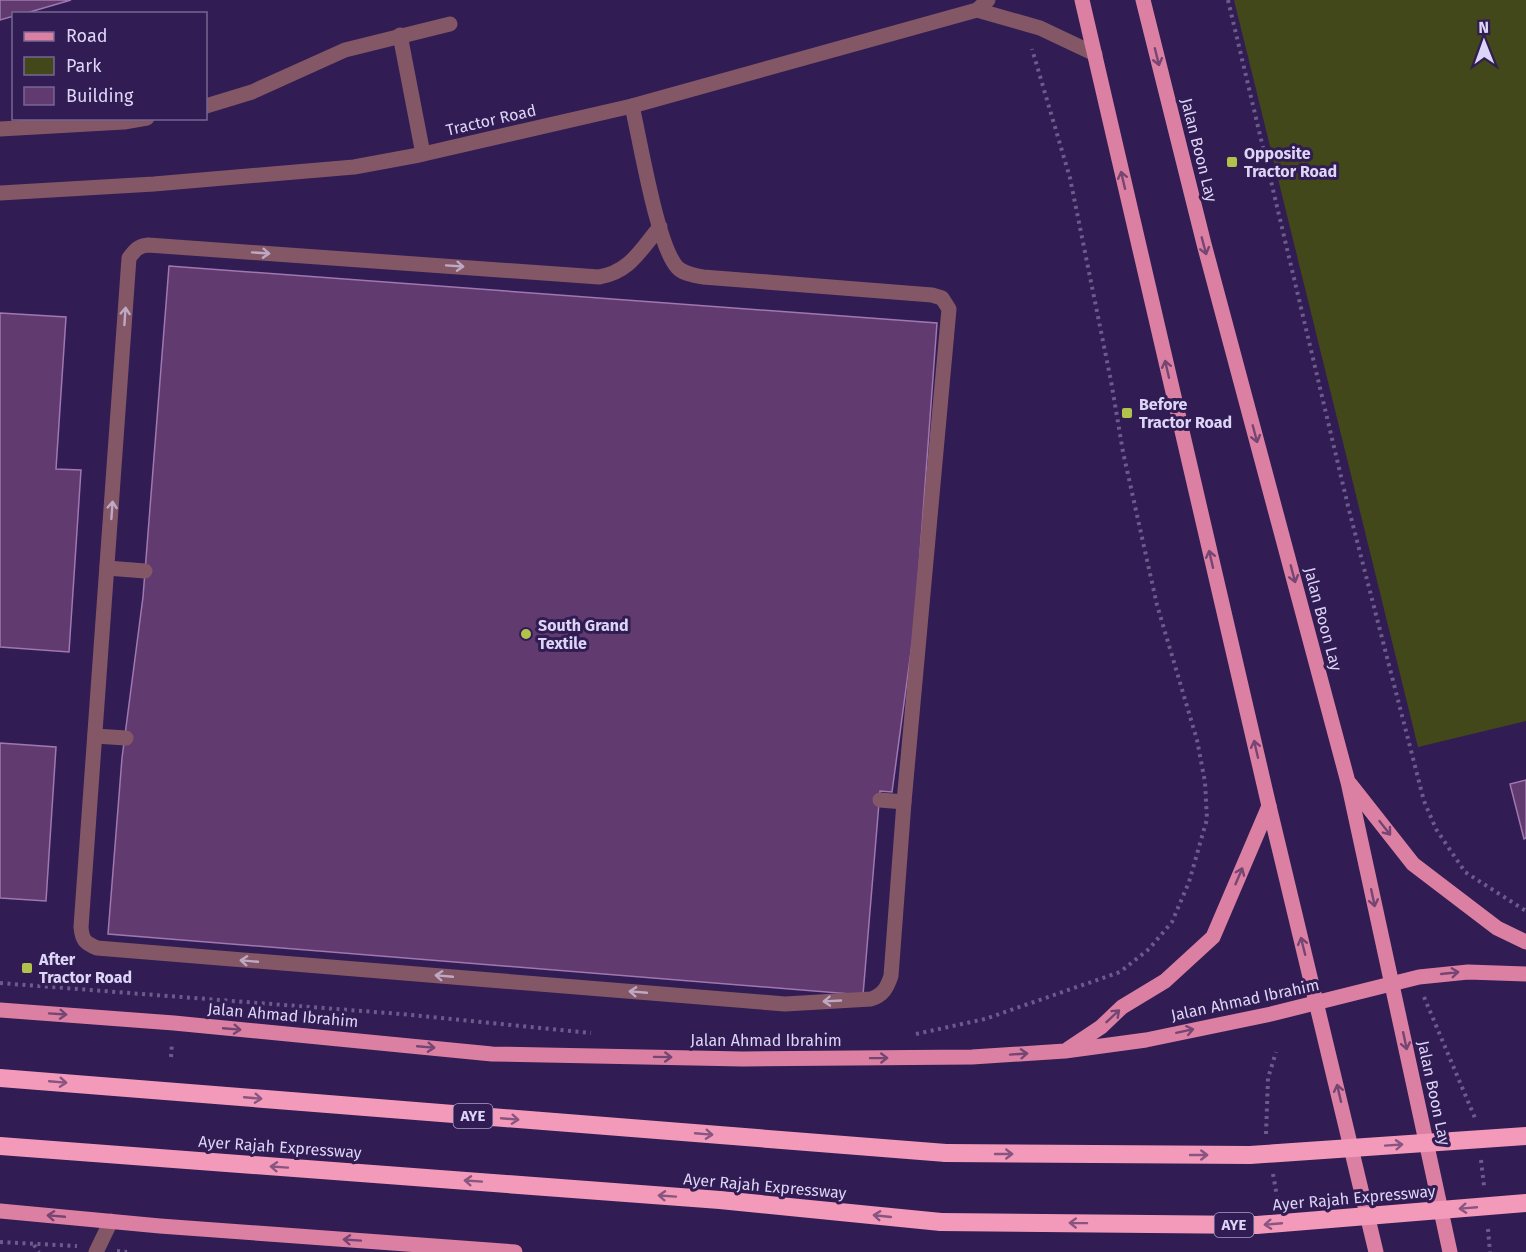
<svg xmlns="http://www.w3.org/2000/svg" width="1526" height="1252" viewBox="0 0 1526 1252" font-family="'Fira Sans',sans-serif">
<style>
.green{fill:#42481a}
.building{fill:#613b6f;stroke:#a077b0;stroke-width:1.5}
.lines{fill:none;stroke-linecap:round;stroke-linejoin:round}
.path{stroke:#6c5c8b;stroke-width:4;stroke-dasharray:3 4.5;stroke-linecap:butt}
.service{stroke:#845767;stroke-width:15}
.minor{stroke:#845767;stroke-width:15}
.primary{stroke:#dc80a3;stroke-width:15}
.motorway{stroke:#f39aba;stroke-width:18}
.motorway-bridge{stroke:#f39aba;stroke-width:18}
.oneway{stroke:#754573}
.oneway2{stroke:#bea9c5}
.oneway3{stroke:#885581}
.poi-dot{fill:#b2c34c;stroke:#311d53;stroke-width:2}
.labels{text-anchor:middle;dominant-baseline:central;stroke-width:6;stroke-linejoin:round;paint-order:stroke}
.shield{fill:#311d53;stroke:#a99ec6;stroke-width:1.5}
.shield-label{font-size:15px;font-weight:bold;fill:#ddd5f7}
.street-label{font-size:16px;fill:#ddd5f7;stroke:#311d53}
.poi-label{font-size:16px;font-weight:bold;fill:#ddd5f7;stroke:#311d53;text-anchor:start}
</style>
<rect width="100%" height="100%" fill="#311d53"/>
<path class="green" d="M1234,0H1526V721L1418,747Z"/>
<g class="building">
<path d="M0,0H71L23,14H14V16L0,20Z"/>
<path d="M169,266L937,323L915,622L892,792L880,791L863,995L108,934L122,758L143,597Z"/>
<path d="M0,313L66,317L56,469L81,470L69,652L0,647Z"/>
<path d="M0,743L56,747L46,901L0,898Z"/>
<path d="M1526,780V838L1524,839L1510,784Z"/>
</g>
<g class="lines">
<g class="path">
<path d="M1228,0L1348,506L1424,801L1436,829L1465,872L1526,911"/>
<path d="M0,983L401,1014L591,1033"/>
<path d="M1424,997L1475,1118"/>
<path d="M916,1034L985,1019L1120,972L1149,949L1172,922L1189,882L1207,819L1205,782L1197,740L1157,605L1123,452L1111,381L1070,178L1032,49"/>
<path d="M171,1057L172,1042"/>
<path d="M1266,1134L1268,1078L1276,1052"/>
<path d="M1481,1160L1484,1186"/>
<path d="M1273,1174L1278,1202"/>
<path d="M1488,1229L1490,1252"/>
<path d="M0,1242L77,1246"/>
<path d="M34,1245L39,1252"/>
<path d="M117,1251L127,1252"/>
</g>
<g class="service">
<path d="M400,35L423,154"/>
<path d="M206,106L252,92L345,50L450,24"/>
<path d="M632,106C640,140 657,245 677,267C683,274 694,275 703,277L932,295L942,298L949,309L904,802L891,976C887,988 883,995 871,999L785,1004L97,948C85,943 82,940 81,927L129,258C135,250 138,246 148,245L599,277C630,272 640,250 660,227"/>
<path d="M0,129L124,122L147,118"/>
<path d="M107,568L145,571"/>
<path d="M95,736L126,738"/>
<path d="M880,800L904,802"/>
</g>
<g class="minor">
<path d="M977,10L1040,28L1095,54"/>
<path d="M0,193L154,184L354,167L419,155L632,106L977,10L988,0"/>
<path d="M96,1252L111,1221"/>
</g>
<g class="primary">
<path d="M1082,0L1269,806L1376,1252"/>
<path d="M1143,0L1204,244L1348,782L1450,1252"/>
<path d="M1350,784L1413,864L1497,928L1526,942"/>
<path d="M0,1010L174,1023L492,1054L743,1059L972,1057L1065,1051L1146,1040L1271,1014L1419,977L1468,972L1526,974"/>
<path d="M1068,1049L1101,1027L1122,1007L1165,981L1213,937L1269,806"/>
<path d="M0,1211L160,1226L515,1252"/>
</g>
<g class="motorway">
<path d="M0,1078L946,1153"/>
<path d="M0,1146L720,1200L941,1222"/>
</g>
<g class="motorway-bridge">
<path d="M946,1153L1250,1155L1526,1136"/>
<path d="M941,1222L1257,1225L1526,1203"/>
</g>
</g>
<defs><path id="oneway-shaft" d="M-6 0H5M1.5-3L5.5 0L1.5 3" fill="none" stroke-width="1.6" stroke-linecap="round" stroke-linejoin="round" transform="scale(1.5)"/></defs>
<g class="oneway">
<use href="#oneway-shaft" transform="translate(1157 57) rotate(76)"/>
<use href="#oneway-shaft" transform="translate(1123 180) rotate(-103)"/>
<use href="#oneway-shaft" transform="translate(1204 246) rotate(75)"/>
<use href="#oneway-shaft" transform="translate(1167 369) rotate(-103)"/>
<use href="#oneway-shaft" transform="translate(1255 434) rotate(75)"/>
<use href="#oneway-shaft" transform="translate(1211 559) rotate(-103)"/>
<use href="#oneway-shaft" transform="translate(1293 574) rotate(75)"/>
<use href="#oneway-shaft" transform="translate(1256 749) rotate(-103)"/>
<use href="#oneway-shaft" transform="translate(1385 828) rotate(52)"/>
<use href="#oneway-shaft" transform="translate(1239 876) rotate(-67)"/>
<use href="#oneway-shaft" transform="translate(1373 898) rotate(78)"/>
<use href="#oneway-shaft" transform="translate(1303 946) rotate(-104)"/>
<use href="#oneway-shaft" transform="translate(1450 973) rotate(-6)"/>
<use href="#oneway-shaft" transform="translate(58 1014) rotate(4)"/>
<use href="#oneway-shaft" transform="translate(1113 1016) rotate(-43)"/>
<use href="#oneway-shaft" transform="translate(232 1029) rotate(5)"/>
<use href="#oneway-shaft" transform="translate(1185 1031) rotate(-12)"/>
<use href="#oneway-shaft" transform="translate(1405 1041) rotate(78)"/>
<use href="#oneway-shaft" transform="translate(426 1047) rotate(5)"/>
<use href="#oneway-shaft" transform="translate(1019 1054) rotate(-4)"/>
<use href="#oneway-shaft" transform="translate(663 1057) rotate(1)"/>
<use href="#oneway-shaft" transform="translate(879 1058) rotate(-1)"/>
<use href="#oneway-shaft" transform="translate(1339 1093) rotate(-103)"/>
<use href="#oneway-shaft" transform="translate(56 1216) rotate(-175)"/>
<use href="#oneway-shaft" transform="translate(352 1240) rotate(-176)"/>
</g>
<g class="oneway2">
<use href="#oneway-shaft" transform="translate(261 253) rotate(4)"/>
<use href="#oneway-shaft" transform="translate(455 266) rotate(4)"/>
<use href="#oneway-shaft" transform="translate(125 316) rotate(-86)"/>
<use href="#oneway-shaft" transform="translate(112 510) rotate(-86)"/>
<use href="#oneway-shaft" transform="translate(249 961) rotate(-175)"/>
<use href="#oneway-shaft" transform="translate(444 976) rotate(-175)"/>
<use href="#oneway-shaft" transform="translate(638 992) rotate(-175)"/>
<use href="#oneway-shaft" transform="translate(832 1001) rotate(177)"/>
</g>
<g class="oneway3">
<use href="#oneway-shaft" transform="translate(58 1082) rotate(5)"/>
<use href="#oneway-shaft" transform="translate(253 1098) rotate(5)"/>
<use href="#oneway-shaft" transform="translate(510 1119) rotate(5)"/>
<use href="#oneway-shaft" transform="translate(704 1134) rotate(5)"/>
<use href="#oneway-shaft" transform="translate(1394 1145) rotate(-4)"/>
<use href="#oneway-shaft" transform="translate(1004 1154)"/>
<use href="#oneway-shaft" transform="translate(1199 1155)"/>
<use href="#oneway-shaft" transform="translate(279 1167) rotate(-176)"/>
<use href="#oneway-shaft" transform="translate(473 1181) rotate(-176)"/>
<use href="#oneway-shaft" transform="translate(667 1196) rotate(-176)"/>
<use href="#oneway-shaft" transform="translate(1468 1208) rotate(175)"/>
<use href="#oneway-shaft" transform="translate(882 1216) rotate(-174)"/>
<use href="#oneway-shaft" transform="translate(1078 1223) rotate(-179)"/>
<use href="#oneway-shaft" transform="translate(1273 1224) rotate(175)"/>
</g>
<g class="poi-dot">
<rect x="1226" y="156" width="12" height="12" rx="3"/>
<rect x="1121" y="407" width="12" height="12" rx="3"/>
<circle cx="526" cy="634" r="6"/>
<rect x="21" y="962" width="12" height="12" rx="3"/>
</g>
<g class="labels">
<g class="shield">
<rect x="453.5" y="1104" width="39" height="24" rx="4.5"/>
<rect x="1214.5" y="1213" width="39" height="24" rx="4.5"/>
</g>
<g class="shield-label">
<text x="473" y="1116">AYE</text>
<text x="1234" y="1225">AYE</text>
</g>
<g class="street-label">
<text transform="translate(491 120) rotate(-13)">Tractor Road</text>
<text transform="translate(1199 150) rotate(76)">Jalan Boon Lay</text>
<text transform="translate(1323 619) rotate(75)">Jalan Boon Lay</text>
<text transform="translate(1245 1000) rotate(-12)">Jalan Ahmad Ibrahim</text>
<text transform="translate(283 1015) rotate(5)">Jalan Ahmad Ibrahim</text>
<text x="766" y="1040">Jalan Ahmad Ibrahim</text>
<text transform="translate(1434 1093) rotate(78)">Jalan Boon Lay</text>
<text transform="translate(280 1147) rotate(4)">Ayer Rajah Expressway</text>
<text transform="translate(765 1186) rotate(5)">Ayer Rajah Expressway</text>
<text transform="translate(1354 1198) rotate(-5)">Ayer Rajah Expressway</text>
</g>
<g class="poi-label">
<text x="1244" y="153">Opposite<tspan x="1244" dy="18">Tractor Road</tspan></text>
<text x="1139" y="404">Before<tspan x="1139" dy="18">Tractor Road</tspan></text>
<text x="538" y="625">South Grand<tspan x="538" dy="18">Textile</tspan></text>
<text x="39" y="959">After<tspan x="39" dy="18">Tractor Road</tspan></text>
</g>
</g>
<rect x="12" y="12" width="195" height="108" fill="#311d53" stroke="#766795" stroke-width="1.5"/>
<rect x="24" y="32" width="30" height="9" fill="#dc80a3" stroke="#766795" stroke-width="1.5"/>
<text x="66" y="42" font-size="18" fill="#ddd5f7">Road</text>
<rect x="24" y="57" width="30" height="18" fill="#42481a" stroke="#766795" stroke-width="1.5"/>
<text x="66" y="72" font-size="18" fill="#ddd5f7">Park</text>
<rect x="24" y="87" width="30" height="18" fill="#613b6f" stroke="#766795" stroke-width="1.5"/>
<text x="66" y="102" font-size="18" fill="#ddd5f7">Building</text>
<g transform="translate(1484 42) rotate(359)" stroke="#311d53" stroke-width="4.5" paint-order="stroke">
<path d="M0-4.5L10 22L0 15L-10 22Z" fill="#ddd5f7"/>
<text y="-9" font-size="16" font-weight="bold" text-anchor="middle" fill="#ddd5f7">N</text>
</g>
</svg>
